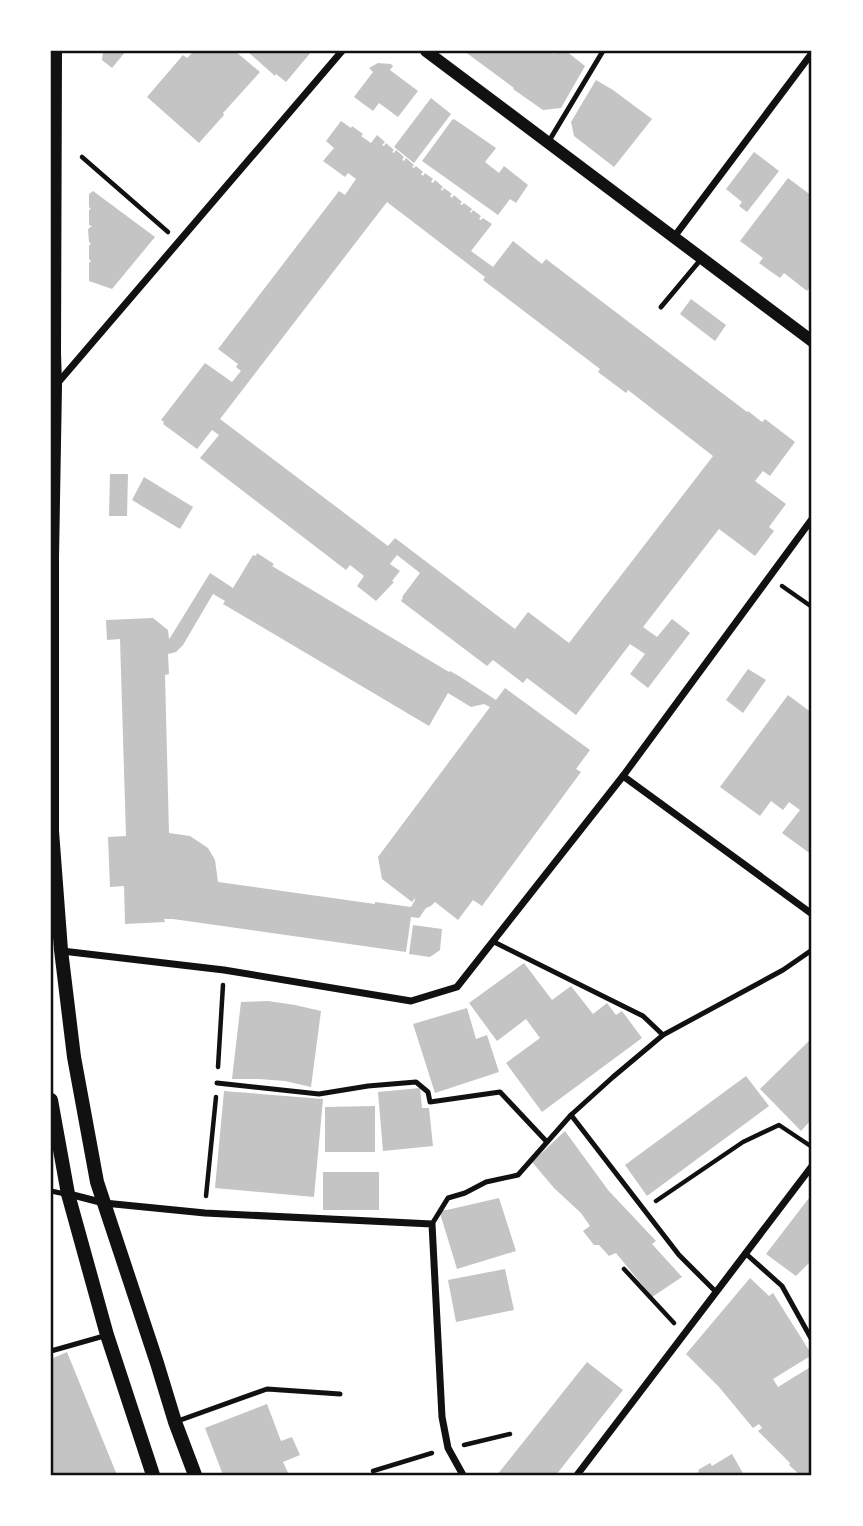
<svg xmlns="http://www.w3.org/2000/svg" width="863" height="1526" viewBox="0 0 863 1526" font-family="Cabin,sans-serif">
<style>
.building{fill:#c4c4c4;fill-rule:evenodd}
.lines{fill:none;stroke-linecap:round;stroke-linejoin:round}
.path{stroke:#111;stroke-width:4.5}
.service{stroke:#111;stroke-width:5}
.minor{stroke:#111;stroke-width:7}
.tertiary{stroke:#111;stroke-width:12}
.secondary{stroke:#111;stroke-width:14}
.neatline{fill:none;stroke:#111;stroke-width:2.5}
</style>
<rect width="100%" height="100%" fill="#fff"/>
<g class="building">
<path d="M103,51H126L112,68L102,60Z"/>
<path d="M194,51H235L260,72L223,113L224,115L199,143L147,97L183,55L187,58Z"/>
<path d="M247,51H312L286,82L276,74L275,76Z"/>
<path d="M464,51H550L554,54L556,51H566L585,66L561,108L543,110L513,89L514,88Z"/>
<path d="M378,63L391,64L393,66L390,70L418,91L398,117L379,103L373,111L354,97L373,72L369,68Z"/>
<path d="M596,80L613,90L652,119L614,167L574,136L571,122Z"/>
<path d="M431,98L451,114L414,163L394,147Z"/>
<path d="M454,119L496,148L485,162L499,173L504,166L528,185L516,203L510,199L498,215L422,161L452,120Z"/>
<path d="M341,121L351,128L352,126L363,134L361,136L371,143L377,135L385,142L382,145L384,146L386,143L394,150L392,152L394,153L396,150L404,157L402,160L404,161L406,158L414,165L412,167L414,168L416,166L423,172L421,174L423,176L425,173L433,179L431,182L433,183L435,180L443,187L441,189L442,191L444,188L452,194L450,196L452,198L454,195L462,202L460,204L462,205L464,203L472,209L470,212L471,213L473,210L481,216L479,219L481,220L483,218L492,224L471,251L493,267L513,241L542,264L546,259L747,412L748,411L762,422L765,419L795,442L770,476L763,471L755,481L786,504L769,527L774,531L755,556L719,529L643,627L657,637L672,619L690,633L648,688L630,674L645,654L630,644L576,715L527,678L523,683L493,660L487,666L401,601L403,598L402,597L420,573L397,555L390,564L400,571L392,581L394,582L376,601L357,586L364,576L350,565L346,570L200,458L219,435L212,430L197,449L163,424L164,422L161,420L205,363L232,382L241,371L236,367L238,364L218,349L339,191L345,195L356,179L348,173L345,177L323,161L334,148L326,141ZM387,202L485,277L483,280L600,369L598,372L626,393L628,390L713,456L569,643L528,612L515,629L395,538L388,546L220,419Z"/>
<path d="M754,152L779,171L747,212L739,206L742,202L726,189Z"/>
<path d="M788,178L812,196V284L807,291L784,273L780,278L759,263L763,258L740,241Z"/>
<path d="M93,191L155,237L112,289L89,281V263L91,261L89,259V246L91,243L89,242L88,229L92,226L89,225V210L91,209L89,207V194Z"/>
<path d="M691,299L726,325L715,341L680,314Z"/>
<path d="M110,474H128L127,516H109Z"/>
<path d="M144,477L193,507L180,529L132,500Z"/>
<path d="M257,553L274,564L272,566L449,672L450,671L459,676L496,700L505,688L590,750L576,769L581,772L482,906L473,900L458,920L435,902L431,906L426,908L419,918L411,917L406,952L173,919H164L165,922L125,924L124,886L110,887L108,837L126,836L120,639L107,640L106,620L153,618L168,630L169,639L170,638L210,573L233,588L253,555L256,556ZM213,594L225,601L223,604L429,726L448,693L471,707L484,704L490,707L378,857L382,879L412,902L415,898V900L411,907L375,902V904L218,882L215,860L208,848L190,836L169,833L165,675L169,674L168,654L176,652L183,645Z"/>
<path d="M748,669L766,680L743,713L726,700Z"/>
<path d="M788,695L812,713V746L810,748L812,750V855L782,833L800,810L789,802L783,810L771,801L760,816L720,787Z"/>
<path d="M413,925L442,929L440,950L430,957L409,954Z"/>
<path d="M524,963L552,1000L571,986L593,1014L607,1003L616,1015L622,1011L642,1038L542,1112L506,1063L540,1038L526,1019L497,1041L469,1003Z"/>
<path d="M268,1001L295,1005L321,1011L311,1087L285,1081L259,1079H232L241,1002Z"/>
<path d="M467,1008L476,1039L487,1035L499,1072L435,1093L413,1024Z"/>
<path d="M812,1038V1119L801,1131L760,1089Z"/>
<path d="M746,1076L769,1106L647,1196L625,1165Z"/>
<path d="M420,1088L422,1108H429L433,1146L383,1151L378,1092Z"/>
<path d="M224,1091L323,1099L314,1197L215,1188Z"/>
<path d="M375,1106V1152H325V1107Z"/>
<path d="M565,1131L608,1190L656,1241L652,1244L682,1277L652,1297L616,1253L609,1256L599,1245H594L583,1231L590,1226L581,1213L554,1188L532,1162Z"/>
<rect x="323" y="1172" width="56" height="38"/>
<path d="M812,1194V1260L796,1276L766,1254Z"/>
<path d="M499,1198L516,1251L457,1269L439,1210H447Z"/>
<path d="M505,1269L514,1310L456,1322L448,1280Z"/>
<path d="M750,1278L769,1296L773,1293L812,1355L773,1379L778,1387L812,1366V1475H800L789,1465L790,1463L758,1431L762,1428L759,1424L753,1428L719,1387L686,1354Z"/>
<path d="M67,1352L97,1426L117,1475H51V1359Z"/>
<path d="M587,1362L623,1390L556,1475H497Z"/>
<path d="M267,1404L281,1441L292,1437L300,1455L283,1462L289,1475H223L205,1428Z"/>
<path d="M732,1454L744,1475H693L699,1472L698,1470L710,1463L712,1466Z"/>
</g>
<g class="lines">
<g class="path">
<path d="M82,157L168,232"/>
<path d="M782,586L812,607"/>
<path d="M218,1067L223,985"/>
<path d="M206,1196L216,1097"/>
<path d="M656,1201L743,1142L779,1125L812,1147"/>
<path d="M624,1269L674,1323"/>
<path d="M464,1445L510,1434"/>
<path d="M373,1471L432,1453"/>
</g>
<g class="service">
<path d="M549,141L603,51"/>
<path d="M661,307L702,258"/>
<path d="M494,942L643,1016L663,1035"/>
<path d="M217,1083L319,1094L368,1086L416,1082L428,1092L430,1102L500,1092L547,1142"/>
<path d="M571,1115L679,1255L716,1292"/>
<path d="M51,1191L65,1194"/>
<path d="M432,1224L448,1198L465,1193L486,1182L518,1175L571,1115L613,1077L663,1035L783,970L812,950"/>
<path d="M745,1253L782,1286L812,1340"/>
<path d="M51,1351L104,1336"/>
<path d="M175,1422L267,1389L340,1394"/>
</g>
<g class="minor">
<path d="M674,237L812,53"/>
<path d="M56,385L342,51"/>
<path d="M623,776L812,914"/>
<path d="M62,951L224,970L411,1001L457,987L623,776L812,519"/>
<path d="M69,1194L104,1203L205,1213L432,1224L442,1417L448,1448L463,1475"/>
<path d="M577,1475L812,1166"/>
</g>
<path class="tertiary" d="M426,51L812,341"/>
<g class="secondary">
<path d="M55,51L54,353L55,386L52,558V831L61,950L74,1057L97,1182L157,1363L175,1422L195,1475"/>
<path d="M51,1100L68,1194L107,1335L153,1475"/>
</g>
</g>
<rect width="863" height="1526" fill="none" stroke="#ffffff" stroke-width="105"/>
<rect x="52" y="52" width="758" height="1422" class="neatline"/>
</svg>
